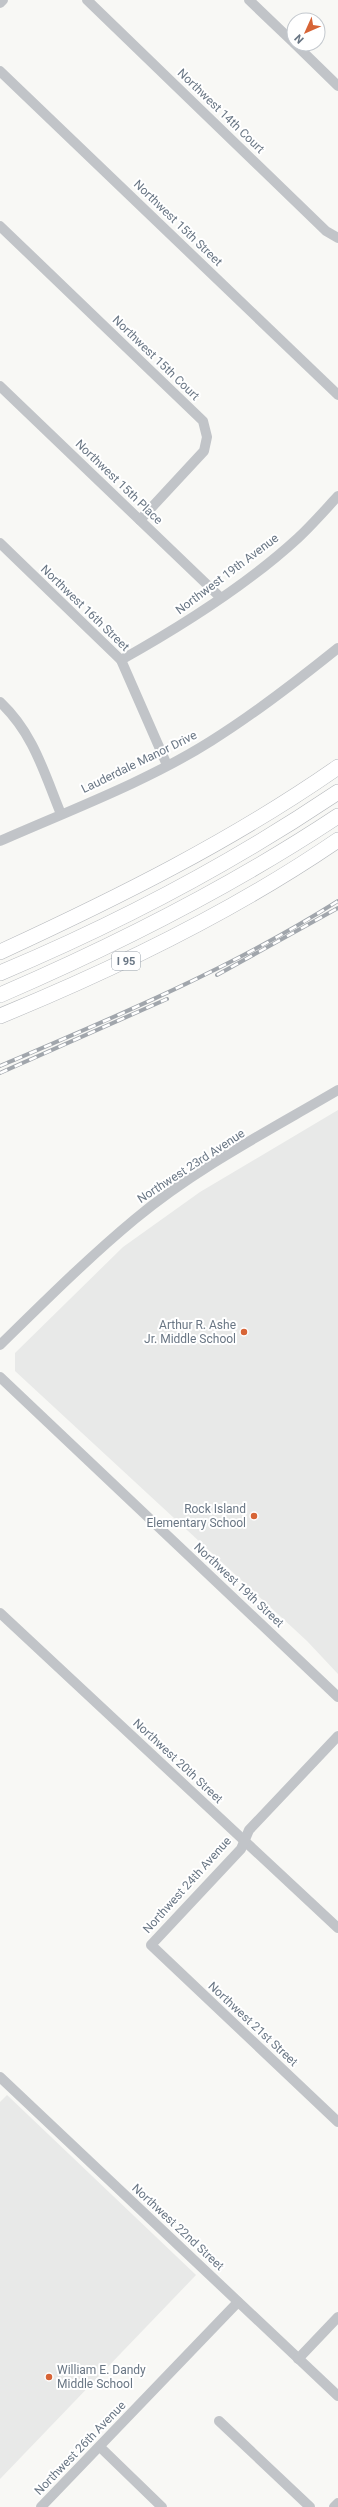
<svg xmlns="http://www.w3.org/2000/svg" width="338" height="2507" viewBox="0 0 338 2507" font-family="Roboto,sans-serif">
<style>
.built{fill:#e8e9e8}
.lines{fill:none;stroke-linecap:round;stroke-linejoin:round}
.highway-casing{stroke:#b4b7bb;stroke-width:16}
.minor{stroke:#c1c4c8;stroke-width:10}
.highway{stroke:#fff;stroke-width:15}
.rail-casing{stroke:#a1a6ac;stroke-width:4}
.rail{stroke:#fff;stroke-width:2.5;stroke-dasharray:8;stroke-linecap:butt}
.poi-dot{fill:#d76436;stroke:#fff;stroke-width:1.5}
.labels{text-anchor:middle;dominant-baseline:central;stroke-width:4;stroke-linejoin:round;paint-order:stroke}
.shield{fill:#fff;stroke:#969fa9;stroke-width:1}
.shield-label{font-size:11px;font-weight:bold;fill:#697684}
.street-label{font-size:12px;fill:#697684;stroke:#fff}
.poi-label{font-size:12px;fill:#697684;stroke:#fff;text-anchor:end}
</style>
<rect width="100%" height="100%" fill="#f8f8f5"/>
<g class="built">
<path d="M338,1110V1674L307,1641L15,1371V1353L123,1247L200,1192Z"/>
<path d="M7,2095L196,2275L0,2479V2102Z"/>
</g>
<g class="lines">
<defs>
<g id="highway">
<path d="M0,952C117,898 232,841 338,767"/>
<path d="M0,973C119,923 231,864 338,792"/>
<path d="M0,995C118,944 231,887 338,816"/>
<path d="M0,1016C117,968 233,912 338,840"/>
</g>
</defs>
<use href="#highway" class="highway-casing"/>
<g class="minor">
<path d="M87,0L326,231L338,238"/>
<path d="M249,0L294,43"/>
<path d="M0,3L3,0"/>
<path d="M295,44L338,86"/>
<path d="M0,71L338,395"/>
<path d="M0,226L203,421L207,437L204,451L140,520"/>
<path d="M0,386L220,597"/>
<path d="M0,543L121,660L167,765"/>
<path d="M121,660C180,627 248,584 298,538C312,525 325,510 338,496"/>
<path d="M0,702C34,734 44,773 61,814"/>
<path d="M0,841C68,811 148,781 211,741C256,713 297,681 338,648"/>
<path d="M0,1345C44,1302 88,1258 135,1219C196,1168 270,1130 338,1090"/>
<path d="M0,1377L338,1697"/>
<path d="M0,1613L338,1928"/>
<path d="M338,1736L249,1830L241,1849L151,1945L338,2122"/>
<path d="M0,2077L338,2396"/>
<path d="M298,2359L338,2317"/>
<path d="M219,2421L310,2507"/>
<path d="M100,2447L162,2507"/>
<path d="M41,2507L238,2302"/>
<path d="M334,2507L338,2503"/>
</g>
<use href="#highway" class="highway"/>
<defs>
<g id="rail">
<path d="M217,975L338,908"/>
<path d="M0,1066C115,1017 232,968 338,901"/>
<path d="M0,1073L167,999"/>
</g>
</defs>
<use href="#rail" class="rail-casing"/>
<use href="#rail" class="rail"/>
</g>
<g class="poi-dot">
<circle cx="244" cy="1332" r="4"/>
<circle cx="254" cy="1516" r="4"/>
<circle cx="49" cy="2377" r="4"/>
</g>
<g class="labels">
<rect class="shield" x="112" y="952" width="28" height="18" rx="3"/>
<g class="shield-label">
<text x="126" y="961">I 95</text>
</g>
<g class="street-label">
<text transform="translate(221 111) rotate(44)">Northwest 14th Court</text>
<text transform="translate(178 223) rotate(44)">Northwest 15th Street</text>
<text transform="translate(156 358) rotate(44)">Northwest 15th Court</text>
<text transform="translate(119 482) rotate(44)">Northwest 15th Place</text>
<text transform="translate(227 574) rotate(-37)">Northwest 19th Avenue</text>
<text transform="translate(85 608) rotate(44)">Northwest 16th Street</text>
<text transform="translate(139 762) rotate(-26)">Lauderdale Manor Drive</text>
<text transform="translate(191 1166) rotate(-33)">Northwest 23rd Avenue</text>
<text transform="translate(239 1585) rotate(43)">Northwest 19th Street</text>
<text transform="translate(178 1761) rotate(43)">Northwest 20th Street</text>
<text transform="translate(187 1885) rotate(-48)">Northwest 24th Avenue</text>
<text transform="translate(253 2024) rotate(43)">Northwest 21st Street</text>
<text transform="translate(178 2227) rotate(43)">Northwest 22nd Street</text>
<text transform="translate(80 2448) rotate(-46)">Northwest 26th Avenue</text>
</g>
<g class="poi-label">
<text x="236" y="1325">Arthur R. Ashe<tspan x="236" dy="14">Jr. Middle School</tspan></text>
<text x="246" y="1509">Rock Island<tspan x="246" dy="14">Elementary School</tspan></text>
<text x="57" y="2370" text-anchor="start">William E. Dandy<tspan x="57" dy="14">Middle School</tspan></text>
</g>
</g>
<g transform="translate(306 32) rotate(225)"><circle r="19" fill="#ffffff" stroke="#c3c8ce"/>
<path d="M0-3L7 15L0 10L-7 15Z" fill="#d76436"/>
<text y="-6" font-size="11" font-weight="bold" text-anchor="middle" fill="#697684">N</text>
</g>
</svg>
